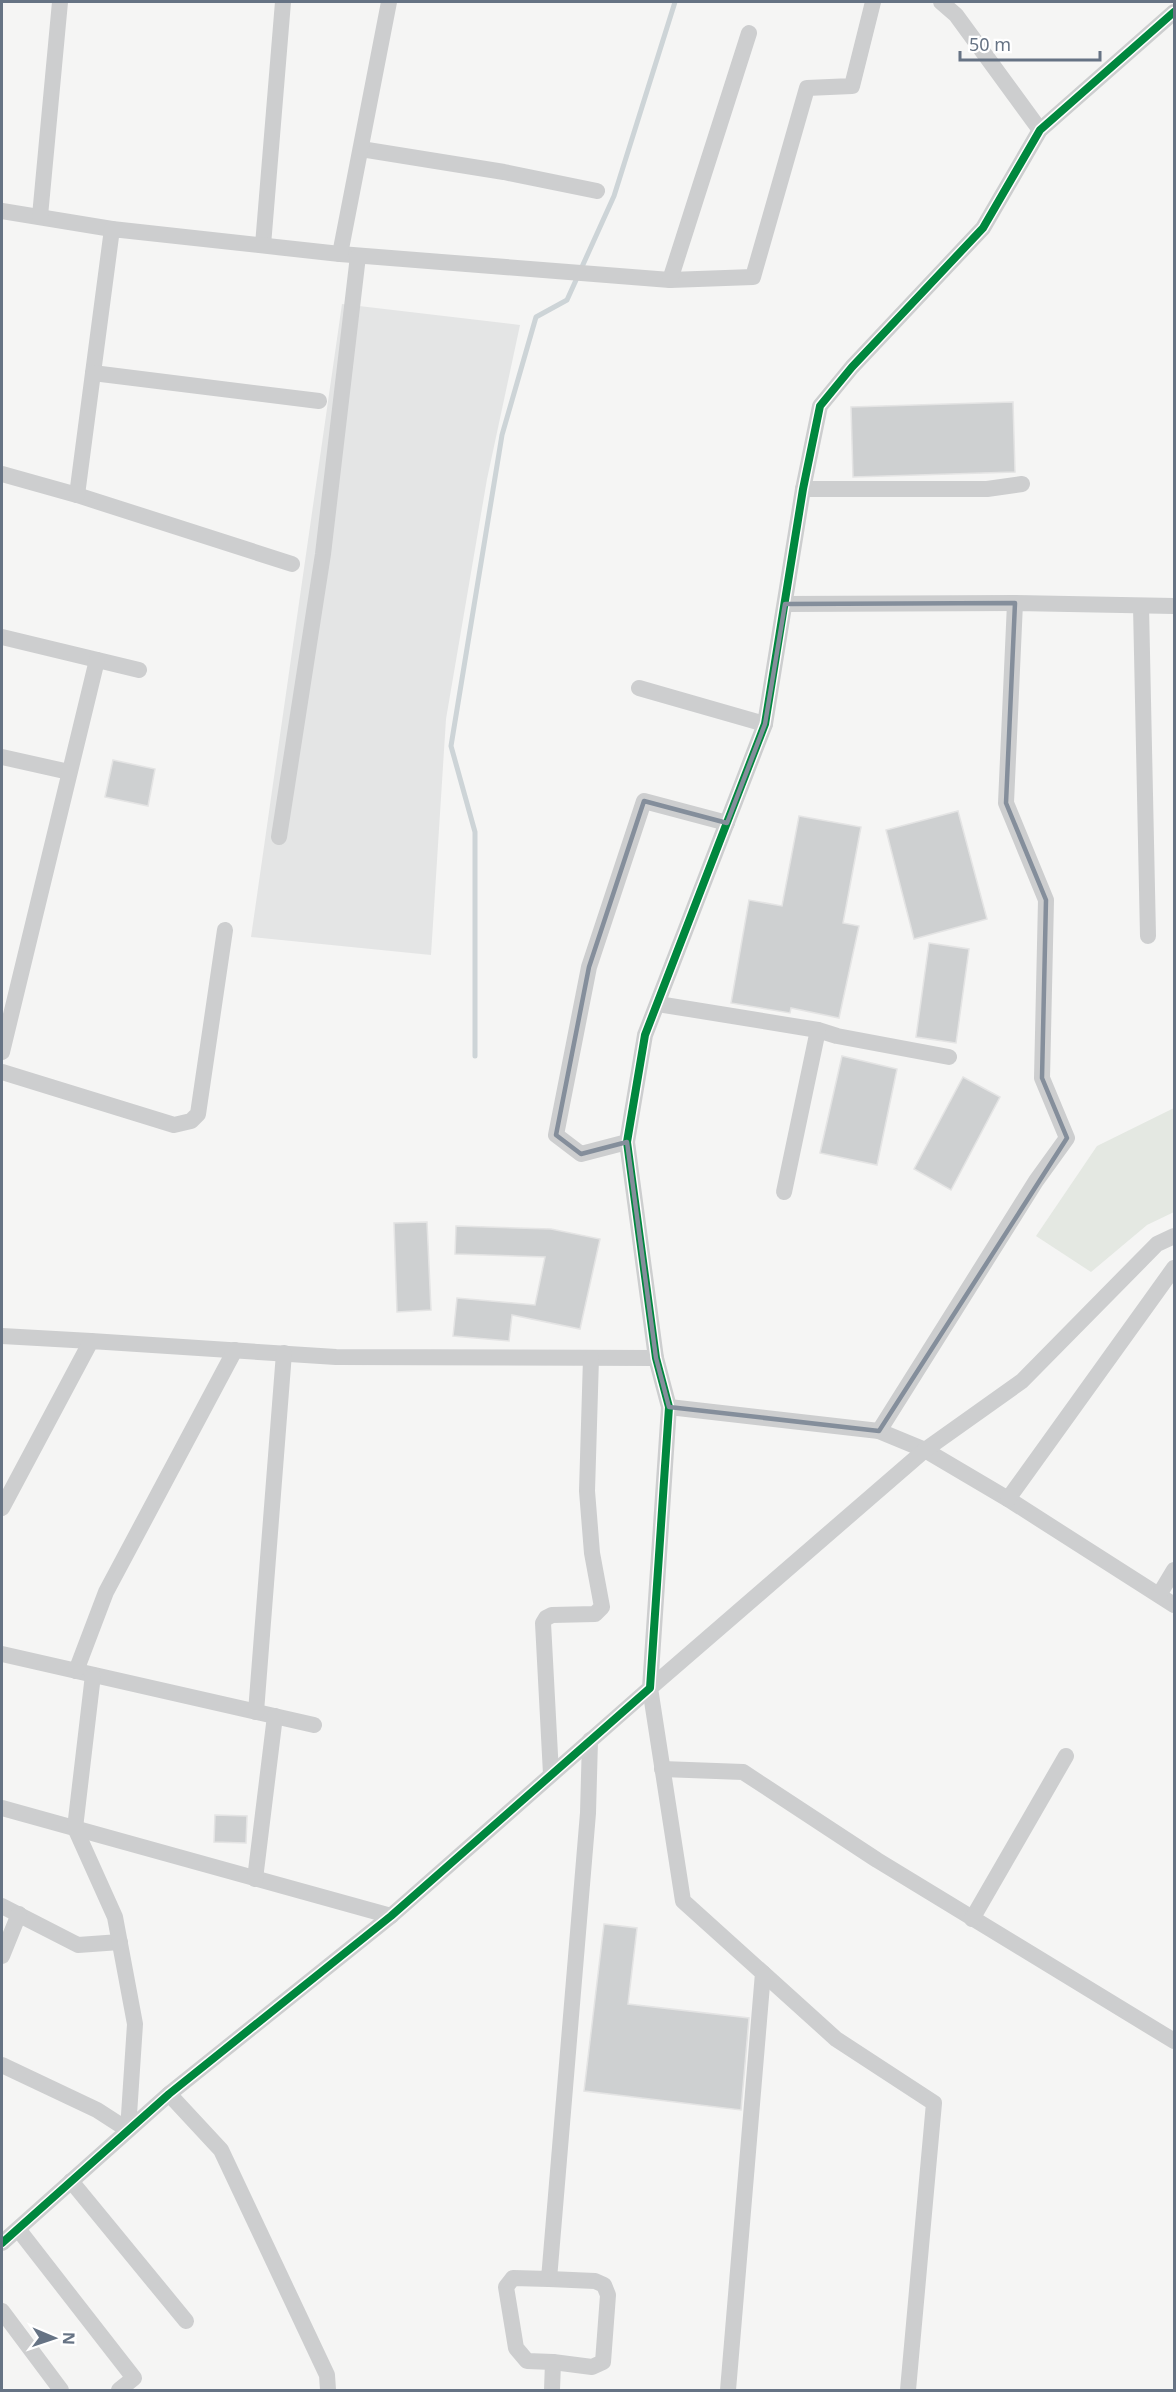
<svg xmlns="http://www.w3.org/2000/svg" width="1176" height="2392" viewBox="0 0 1176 2392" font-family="'Noto Sans',sans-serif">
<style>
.built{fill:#e4e5e5}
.green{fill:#e4e8e2}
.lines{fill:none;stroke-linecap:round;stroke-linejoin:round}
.stream{stroke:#cdd4d7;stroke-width:5}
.building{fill:#ced0d1;stroke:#e4e4e4;stroke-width:1.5}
.street{stroke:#cdcecf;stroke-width:16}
.cycleway-casing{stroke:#fff;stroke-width:11}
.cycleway{stroke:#00873e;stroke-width:8}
.marked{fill:none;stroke:#848e9b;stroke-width:4.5;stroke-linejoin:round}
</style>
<rect width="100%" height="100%" fill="#f5f5f4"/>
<path class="built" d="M342,304L520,325L487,479L446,719L431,955L251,937Z"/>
<path class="green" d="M1174,1108V1212L1147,1225L1091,1272L1036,1236L1097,1146Z"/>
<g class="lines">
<path class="stream" d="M475,1056V832L451,746L502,435L536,317L567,300L614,196L675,2"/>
</g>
<g class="building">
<path d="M1013,402L1015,472L853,477L851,407Z"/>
<path d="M113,760L155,769L148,806L105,797Z"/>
<path d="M958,811L987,919L914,939L886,830Z"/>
<path d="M799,816L861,827L843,923L859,926L839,1018L791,1008L790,1013L731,1003L749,900L782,906Z"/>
<path d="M929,943L969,949L956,1043L916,1037Z"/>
<path d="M842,1056L897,1069L877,1165L820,1153Z"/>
<path d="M963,1077L1000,1097L951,1190L914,1169Z"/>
<path d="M427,1222L431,1310L397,1312L394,1223Z"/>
<path d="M456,1226L551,1229L600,1239L580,1329L512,1315L509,1341L453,1336L457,1298L535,1305L545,1257L455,1254Z"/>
<path d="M215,1815L247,1816L246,1843L214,1842Z"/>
<path d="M604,1924L637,1928L628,2004L749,2018L741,2110L584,2091Z"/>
</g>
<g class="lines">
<g class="street">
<path d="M941,2L956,15L1040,130"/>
<path d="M361,149L504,172L597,191"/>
<path d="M2,211L112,229"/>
<path d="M40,216L60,2"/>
<path d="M263,245L283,2"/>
<path d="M340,254L670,280L753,277L807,88L852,86L873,2"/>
<path d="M670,280L749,33"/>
<path d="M93,373L112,229L340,254L389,2"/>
<path d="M2,474L77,495L292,564"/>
<path d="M803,489H987L1022,484"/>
<path d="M77,495L93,373L319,401"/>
<path d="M785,604L1015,603"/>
<path d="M1141,606L1148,936"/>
<path d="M2,637L139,670"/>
<path d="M639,688L765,724"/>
<path d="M2,757L69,772"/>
<path d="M279,837L323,554L358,256"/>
<path d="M658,1004L818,1030L837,1036L949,1057"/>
<path d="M2,1052L97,660"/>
<path d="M2,1072L174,1125L191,1121L198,1114L225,930"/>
<path d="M627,1142L581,1154L556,1135L589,967L644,801L727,823"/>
<path d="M784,1192L818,1030"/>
<path d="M2,1336L91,1341"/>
<path d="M669,1407L879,1431L925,1450L1008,1499L1174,1605"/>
<path d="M879,1431L1036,1181L1067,1138L1042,1078L1046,900L1006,803L1015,603L1174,606"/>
<path d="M1008,1499L1174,1268"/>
<path d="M2,1508L91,1341L336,1357L656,1358"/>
<path d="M1159,1595L1174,1570"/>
<path d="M2,1654L314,1725"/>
<path d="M76,1671L106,1592L235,1350"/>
<path d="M256,1712L284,1353"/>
<path d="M662,1769L743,1772L877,1860L1174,2041"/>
<path d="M551,1774L543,1623L546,1618L552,1615L595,1614L602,1607L592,1553L587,1491L591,1358"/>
<path d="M2,1808L391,1916"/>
<path d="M255,1879L275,1716"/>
<path d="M2,1906L78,1945L120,1942"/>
<path d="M972,1919L1066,1756"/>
<path d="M2,1956L19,1914"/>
<path d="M763,1973L836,2039L934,2103L908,2390"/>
<path d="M2,2065L97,2110L128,2130L135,2024L115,1917L75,1828L93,1675"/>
<path d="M169,2094L221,2150L327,2375L328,2390"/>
<path d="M71,2181L186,2321"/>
<path d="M18,2229L134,2378L119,2390"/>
<path d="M2,2243L169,2094L391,1916L650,1688L669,1407L656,1358L627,1142L645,1035L765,724L803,489L820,406L852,367L983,228L1040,130L1174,12"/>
<path d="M549,2279L595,2281L604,2285L608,2295L603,2362L592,2367L553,2362"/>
<path d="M2,2311L61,2390"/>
<path d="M552,2390L553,2362L527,2361L516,2348L506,2287L513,2278L549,2279L588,1813L590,1740"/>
<path d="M728,2390L763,1973L683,1901L650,1688L925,1450L1022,1381L1157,1244L1174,1236"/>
</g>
<defs>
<path id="cycleway" d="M2,2243L169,2094L391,1916L650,1688L669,1407L656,1358L627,1142L645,1035L765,724L803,489L820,406L852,367L983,228L1040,130L1174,12"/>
</defs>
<use href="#cycleway" class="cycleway-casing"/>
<use href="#cycleway" class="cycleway"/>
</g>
<path class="marked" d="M1015,603L1006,803L1046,900L1042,1078L1067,1138L879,1431L669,1407L656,1358L627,1142L581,1154L556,1135L589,967L644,801L727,823L765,724L785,604Z"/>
<rect width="1176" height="2392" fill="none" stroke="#667384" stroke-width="6"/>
<g transform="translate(54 2338) rotate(92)" stroke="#ffffff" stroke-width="4.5" paint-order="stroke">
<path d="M0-4.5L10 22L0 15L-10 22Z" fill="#667384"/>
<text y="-9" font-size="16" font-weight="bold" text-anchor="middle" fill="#667384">N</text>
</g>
<path d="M960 51v9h140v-9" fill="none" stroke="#667384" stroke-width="3"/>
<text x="969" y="51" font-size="18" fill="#667384" stroke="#ffffff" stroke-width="4.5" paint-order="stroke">50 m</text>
</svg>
